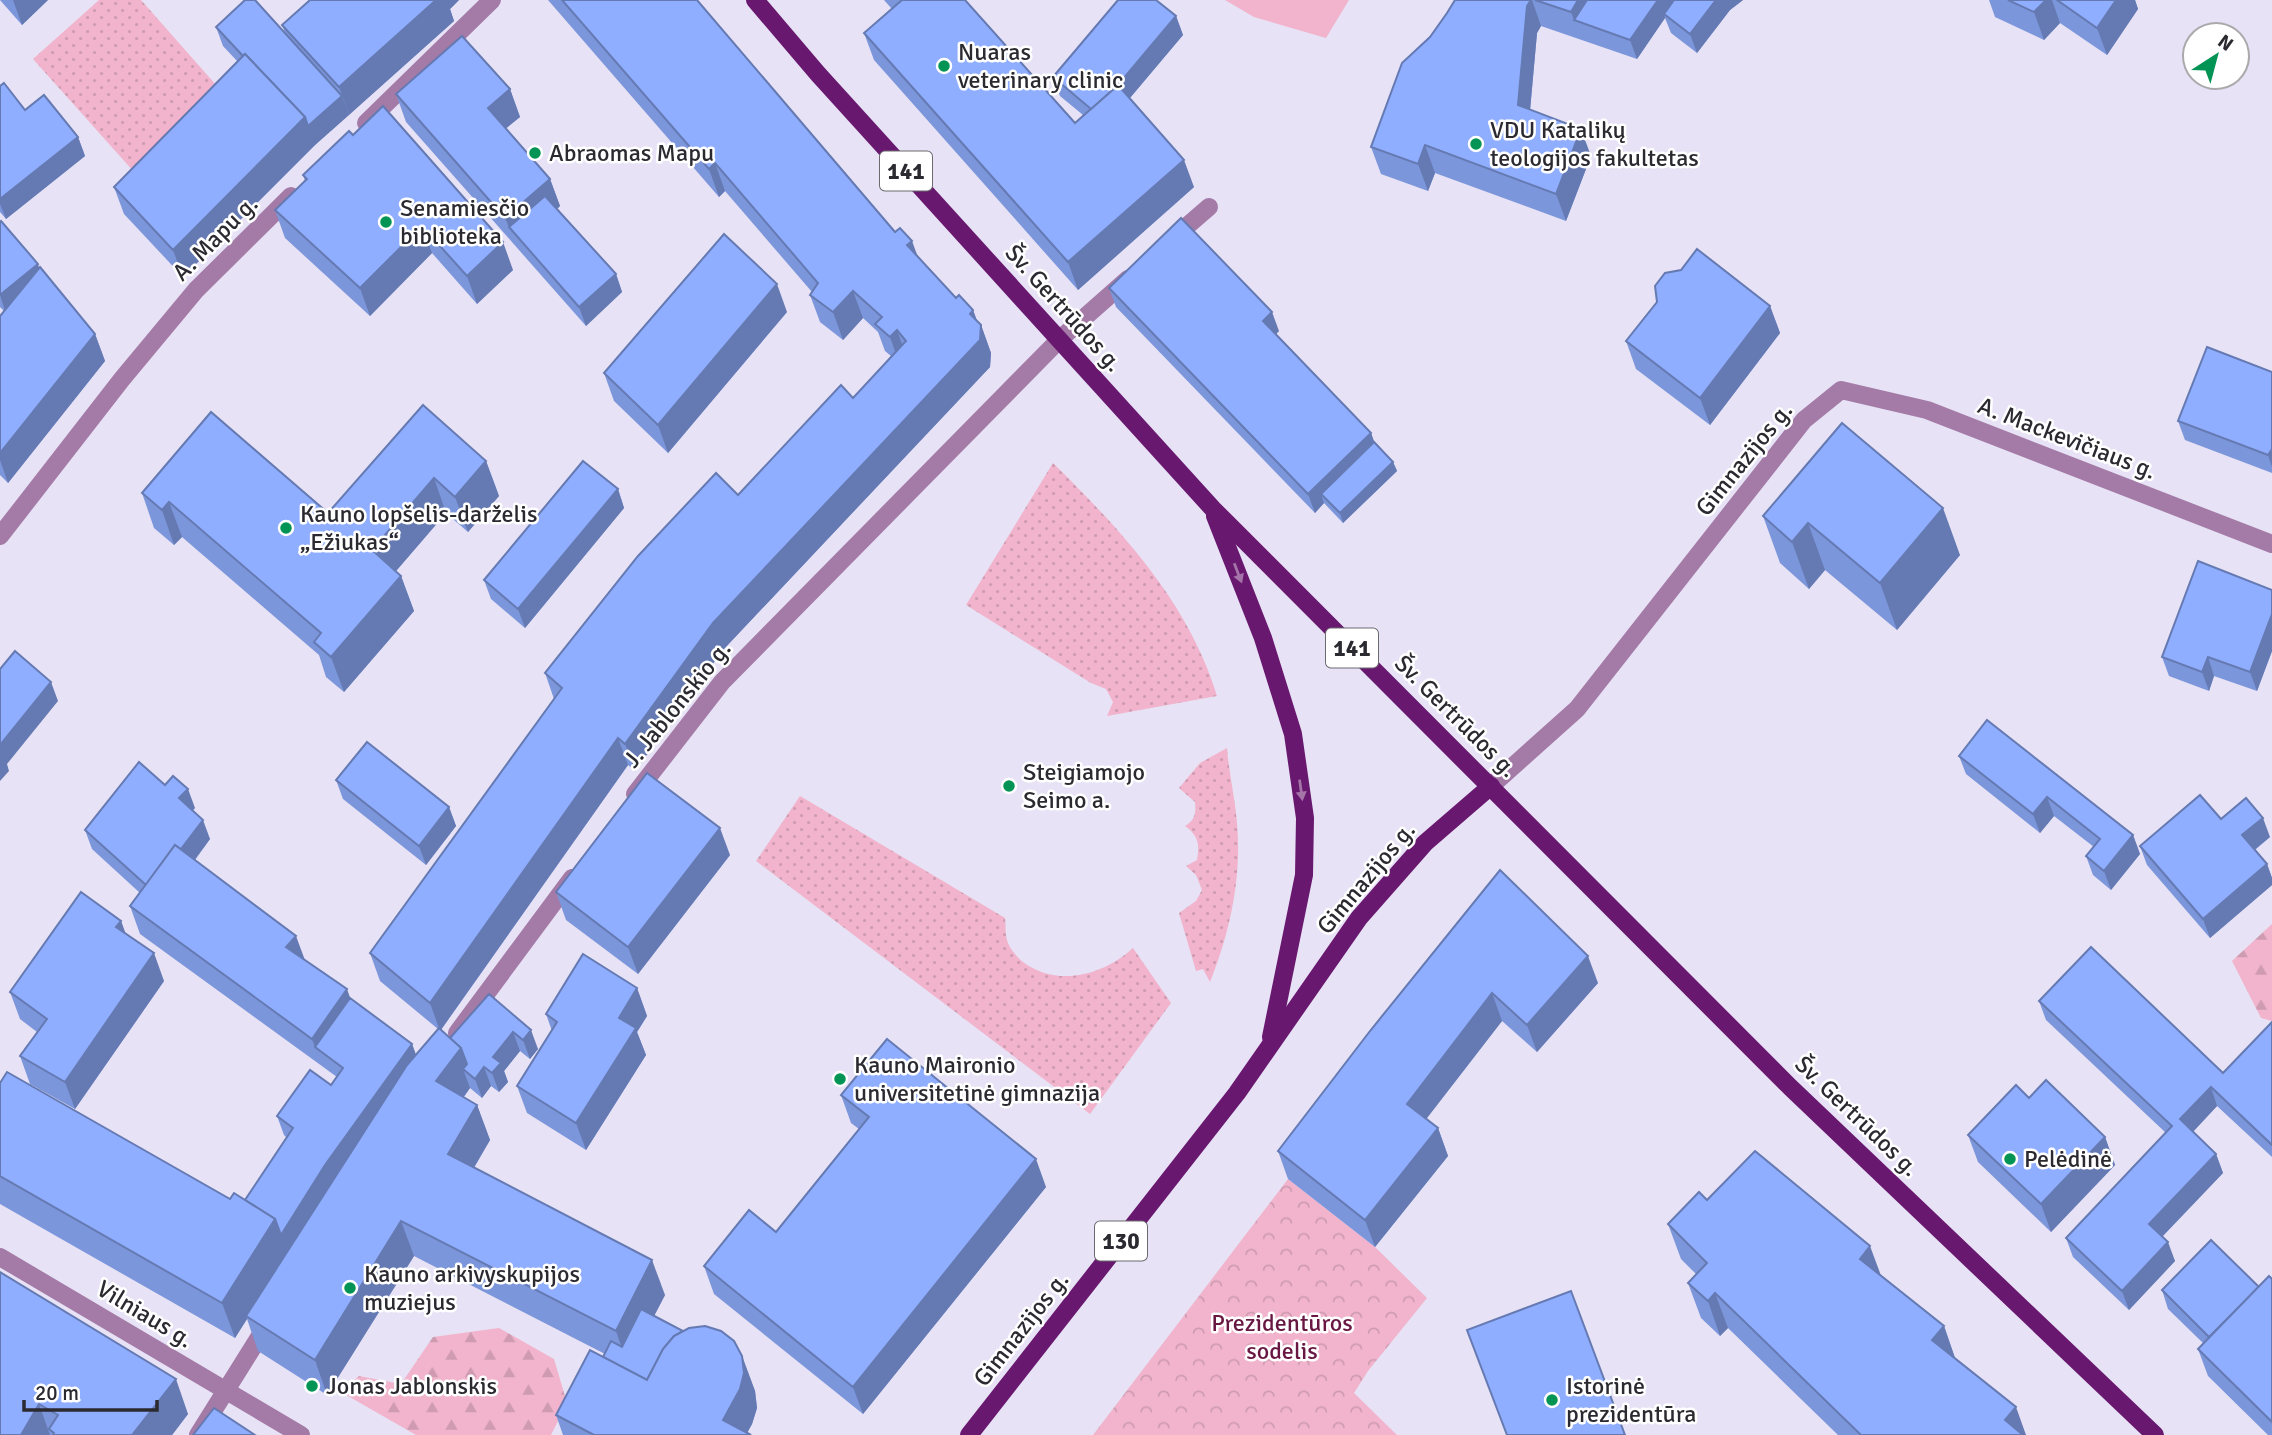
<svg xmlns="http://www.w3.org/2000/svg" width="2272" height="1435" viewBox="0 0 2272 1435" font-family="Signika,sans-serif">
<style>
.grass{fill:url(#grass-dots)}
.forest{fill:url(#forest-firs)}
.park{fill:url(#park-crowns)}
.garden{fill:#f1b4cc}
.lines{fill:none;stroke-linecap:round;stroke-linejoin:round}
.minor{stroke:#a47aa7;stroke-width:18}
.major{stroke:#69186f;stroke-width:18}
.wall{fill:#7c96db}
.shaded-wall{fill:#657ab2}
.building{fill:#90aeff;stroke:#657ab2;stroke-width:2}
.oneway{fill:#a574a9}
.poi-dot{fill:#029454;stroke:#fff;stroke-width:2.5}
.labels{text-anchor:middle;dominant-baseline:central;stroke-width:5;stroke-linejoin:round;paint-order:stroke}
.shield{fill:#fff;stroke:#6b6a6f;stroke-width:2}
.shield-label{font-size:23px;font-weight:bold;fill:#2b2a31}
.poi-label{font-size:24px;fill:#2b2a31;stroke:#fff;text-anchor:start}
.street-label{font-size:24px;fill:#2b2a31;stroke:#fff}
.park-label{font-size:24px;fill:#681742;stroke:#fff}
</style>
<defs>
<pattern id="grass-dots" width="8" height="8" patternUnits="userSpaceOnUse" patternTransform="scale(1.75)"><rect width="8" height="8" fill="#f1b4cc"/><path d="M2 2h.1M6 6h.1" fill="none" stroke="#cf9bb0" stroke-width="1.8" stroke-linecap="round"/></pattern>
<pattern id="forest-firs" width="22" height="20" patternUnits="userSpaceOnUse" patternTransform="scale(1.75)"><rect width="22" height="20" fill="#f1b4cc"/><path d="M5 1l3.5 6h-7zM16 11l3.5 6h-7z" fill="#cf9bb0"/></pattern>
<pattern id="park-crowns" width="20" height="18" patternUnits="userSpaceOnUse" patternTransform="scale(1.75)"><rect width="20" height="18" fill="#f1b4cc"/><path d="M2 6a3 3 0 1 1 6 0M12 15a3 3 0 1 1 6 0" fill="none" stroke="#cf9bb0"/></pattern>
</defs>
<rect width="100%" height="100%" fill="#e7e2f5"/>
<g class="grass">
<path d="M99,0H141L224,94L135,173L33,59Z"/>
<path d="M1053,463C1121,530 1189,603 1217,696L1107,716L1113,702L1106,689L1091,683L966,605Z"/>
<path d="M1227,748C1229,774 1235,798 1237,823C1242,877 1230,932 1210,982L1203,969L1196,971L1179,913L1196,901L1202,890L1196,875L1186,866L1197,860C1200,844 1198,835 1185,826C1195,820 1196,814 1195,802L1179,788L1200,763Z"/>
<path d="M800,796L1005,918C1006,925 1005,933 1007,940C1009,948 1017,957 1023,962C1057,988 1104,975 1133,948L1171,1003L1090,1114L756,861Z"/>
</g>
<g class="forest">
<path d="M2272,924V1021L2261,1018L2232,961Z"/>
<path d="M499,1328L554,1359L567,1403L551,1435H416L341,1392L359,1376L401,1384L433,1337Z"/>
</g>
<path class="park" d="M1288,1179L1375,1247L1427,1298L1368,1371L1354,1393L1397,1435H1093Z"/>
<path class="garden" d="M1225,0H1349L1326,38L1254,17Z"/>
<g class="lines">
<g class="minor">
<path d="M366,123L492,0"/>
<path d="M1172,239L1209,207"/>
<path d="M0,536L122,379L196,290L291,196"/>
<path d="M1491,786L1577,709L1804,420L1841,390L1927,410L2272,544"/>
<path d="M635,794L722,682L1060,339L1128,279"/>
<path d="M457,1033L572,878"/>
<path d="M0,1257L301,1435"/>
<path d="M198,1435L268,1323"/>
</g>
<g class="major">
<path d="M755,0L818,74L1213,509L1790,1087L2155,1435"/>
<path d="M1215,516L1263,638L1293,734L1305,818L1304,875L1271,1037"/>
<path d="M969,1435L1237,1093L1359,918L1425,843L1491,786"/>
</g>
</g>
<g class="wall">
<path d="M0,0H48L22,25Z"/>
<path d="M310,0H459L450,9L454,21L315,145L183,277L124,214L114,187L237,61L223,46L216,27L285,33L282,25Z"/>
<path d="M548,0H697L895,232L956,298L973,310L978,323L981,325L991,353L990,367L723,650L635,771L628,765L441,1030L450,1038L489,994L538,1049L530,1059L520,1051L504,1071L508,1082L499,1092L491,1086L482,1098L470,1088L464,1097L477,1105L490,1140L474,1168L665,1295L654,1316L683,1331L742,1356L755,1391L757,1408L752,1424L747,1433L751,1435H563L556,1415L605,1354L414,1256L327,1395L258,1351L247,1319L235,1338L0,1204V1083L230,1199L245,1200L287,1138L284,1135L277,1116L331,1085L337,1077L140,934L130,906L140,893L92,849L85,830L165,785L195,808L193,810L210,839L195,860L305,960L350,998L412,1044L416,1055L438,1029L380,981L370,953L554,699L545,673L738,495L853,398L891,356L885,351L878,332L863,318L843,340L820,322L810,295L812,292L725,191L719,197Z"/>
<path d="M884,0H965L1075,123L1083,115L1060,96L1053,77L1176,16L1183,35L1130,98L1194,187L1078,290L874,60L864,33L892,9Z"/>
<path d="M1455,0H1743L1730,10L1697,53L1671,33L1665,18L1637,59L1541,26L1537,33L1530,110L1591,156L1566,221L1435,173L1428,191L1381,174L1371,147L1430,37L1447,13Z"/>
<path d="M1989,0H2135L2138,9L2107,55L2060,23L2044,40L1995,17Z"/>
<path d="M0,86L25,110L78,137L85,156L6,219L0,212Z"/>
<path d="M510,89L520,117L506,128L550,179L560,206L557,209L616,274L622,292L586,326L406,122L396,94Z"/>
<path d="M349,131L513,270L477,304L432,253L370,316L285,238L275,210L305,181L303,175Z"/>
<path d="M0,222L95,334L105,361L8,483L0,475V316L4,311L0,307Z"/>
<path d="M1109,288L1279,331L1276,334L1371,433L1374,442L1393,462L1397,471L1343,523L1324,503L1315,513L1116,307Z"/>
<path d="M1770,306L1780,333L1710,425L1636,369L1626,341Z"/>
<path d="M787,312L668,453L614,401L604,373Z"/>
<path d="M2272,372V473L2185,440L2178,421Z"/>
<path d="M1842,423L1960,555L1897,630L1825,570L1809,589L1780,563L1763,516Z"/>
<path d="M486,461L499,496L468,532L446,513L396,571L401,576L414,611L344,692L326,677L319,655L182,537L174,545L154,528L142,493L328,513Z"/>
<path d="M618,489L624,508L525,628L491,599L484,580Z"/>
<path d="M2272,590V651L2257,691L2214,676L2209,691L2169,676L2162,657Z"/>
<path d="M1959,756L2133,835L2140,854L2111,890L2093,875L2086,856L2094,847L2054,816L2040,833L1966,774Z"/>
<path d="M336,780L449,807L456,826L426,865L343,799Z"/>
<path d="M2221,819L2270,837L2255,850L2267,864L2272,878V885L2210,938L2147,865L2140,846Z"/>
<path d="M730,855L638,974L566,920L556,892Z"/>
<path d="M1500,870L1598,983L1537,1052L1502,1021L1426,1119L1438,1128L1448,1156L1375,1247L1288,1179L1278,1151Z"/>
<path d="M121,921L125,933L164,981L75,1109L30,1084L20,1056L37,1032L20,1019L10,992Z"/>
<path d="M637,988L647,1016L637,1032L646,1055L586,1150L527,1113L517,1086L552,1031L546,1014Z"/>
<path d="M2039,1001L2223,1073L2272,1022V1157L2217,1106L2193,1132L2216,1154L2223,1173L2162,1237L2175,1261L2129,1310L2073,1257L2066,1238L2166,1133L2046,1020Z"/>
<path d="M841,1095L1046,1187L863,1414L714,1294L704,1266L776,1232L859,1129L851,1123Z"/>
<path d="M2029,1098L2105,1137L2115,1165L2051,1232L1978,1162L1968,1135Z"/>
<path d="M1707,1200L1880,1275L1944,1326L1955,1358L2026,1435H1838L1728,1328L1720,1336L1701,1318L1688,1283L1696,1274L1681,1259L1668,1224Z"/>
<path d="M0,1272L188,1414L172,1435H0Z"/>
<path d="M2272,1279V1435H2268L2208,1376L2198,1349L2203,1343L2168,1309L2162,1290L2259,1287Z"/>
</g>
<g class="shaded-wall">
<path d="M13,0H48L22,25Z"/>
<path d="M436,0H459L450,9L454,21L349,115L339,87Z"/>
<path d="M1531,0H1532L1541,26L1537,33L1528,133L1518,105L1527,6Z"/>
<path d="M1578,0H1607L1574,20L1571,12Z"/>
<path d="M1658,0H1677L1664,14L1665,18L1637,59L1630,40Z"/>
<path d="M1716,0H1743L1730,10L1697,53L1690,34Z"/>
<path d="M2046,0H2052L2060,23L2044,40L2034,12Z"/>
<path d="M2116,0H2135L2138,9L2107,55L2097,28Z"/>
<path d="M1176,16L1183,35L1102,131L1095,112Z"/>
<path d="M510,89L520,117L498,135L488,108Z"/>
<path d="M342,96L349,115L315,145L183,277L173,250L305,117Z"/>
<path d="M1581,129L1591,156L1566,221L1556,194Z"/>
<path d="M78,137L85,156L6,219L0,204V199Z"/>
<path d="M1425,145L1435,173L1428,191L1418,164Z"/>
<path d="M1184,160L1194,187L1078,290L1068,262Z"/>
<path d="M715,163L725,191L719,197L709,169Z"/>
<path d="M550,179L560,206L521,241L509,227L505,218Z"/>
<path d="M422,226L432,253L370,316L360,288Z"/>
<path d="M912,241L922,268L907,245Z"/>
<path d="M503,242L513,270L477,304L467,276Z"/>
<path d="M38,264L44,283L6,314L0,295Z"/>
<path d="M616,274L622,292L586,326L579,307Z"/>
<path d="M777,284L787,312L668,453L658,425Z"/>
<path d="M853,291L863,318L843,340L833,312Z"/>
<path d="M1770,306L1780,333L1710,425L1700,398Z"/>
<path d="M973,310L980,330L981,325L991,353L990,367L723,650L635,771L625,744L713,623Z"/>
<path d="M1272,312L1279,331L1270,340L1263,321Z"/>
<path d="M897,330L907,358L900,365L890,337Z"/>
<path d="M95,334L105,361L8,483L0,460V453Z"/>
<path d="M1371,433L1378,452L1321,494L1324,503L1315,513L1308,494Z"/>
<path d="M2272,449V467L2268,455Z"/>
<path d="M486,461L499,496L468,532L455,497Z"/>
<path d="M1393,462L1397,471L1343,523L1340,513Z"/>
<path d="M434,478L446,513L384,585L372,550Z"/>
<path d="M618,489L624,508L525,628L518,609Z"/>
<path d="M169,502L182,537L174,545L162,510Z"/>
<path d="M1943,508L1960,555L1897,630L1880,583Z"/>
<path d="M1808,523L1825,570L1809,589L1792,542Z"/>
<path d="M401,576L414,611L344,692L331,657Z"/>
<path d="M2272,614V651L2257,691L2250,672Z"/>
<path d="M2208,657L2214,676L2209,691L2202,672Z"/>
<path d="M51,682L58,701L7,764L9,771L0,781V745Z"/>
<path d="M618,738L628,765L440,1031L430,1003Z"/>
<path d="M188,789L195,808L186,817L179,798Z"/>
<path d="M2047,797L2054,816L2040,833L2033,814Z"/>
<path d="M449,807L456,826L426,865L419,846Z"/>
<path d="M2263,818L2270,837L2249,854L2242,835Z"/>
<path d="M203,820L210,839L158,909L151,890Z"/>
<path d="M720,828L730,855L638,974L628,947Z"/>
<path d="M2133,835L2140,854L2111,890L2104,871Z"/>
<path d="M2267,864L2272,878V885L2210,938L2203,919Z"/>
<path d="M121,921L131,948L116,927Z"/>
<path d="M296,936L306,963L286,947Z"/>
<path d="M154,953L164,981L75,1109L65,1082Z"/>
<path d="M1588,956L1598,983L1537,1052L1527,1025Z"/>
<path d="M637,988L647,1016L637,1032L646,1055L586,1150L576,1123L619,1018Z"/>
<path d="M347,989L357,1017L315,1047L322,1066L312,1039Z"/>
<path d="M1492,993L1502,1021L1417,1131L1407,1104Z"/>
<path d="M531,1030L538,1049L530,1059L523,1040Z"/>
<path d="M513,1032L520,1051L504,1071L508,1082L499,1092L492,1073L493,1057Z"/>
<path d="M412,1044L419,1063L246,1316L247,1319L235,1338L222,1303L275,1219L325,1165Z"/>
<path d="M461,1048L472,1076L463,1069L470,1088L449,1116L436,1081Z"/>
<path d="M484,1067L491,1086L482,1098L475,1079Z"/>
<path d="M2211,1087L2217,1106L2187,1138L2180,1119Z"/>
<path d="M477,1105L490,1140L461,1189L448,1154Z"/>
<path d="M1438,1128L1448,1156L1375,1247L1365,1220Z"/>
<path d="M2105,1137L2115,1165L2051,1232L2041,1204Z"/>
<path d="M2216,1154L2223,1173L2156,1243L2149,1224Z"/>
<path d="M1036,1159L1046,1187L863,1414L853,1387Z"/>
<path d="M401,1221L414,1256L327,1395L315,1360Z"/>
<path d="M2168,1242L2175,1261L2129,1310L2122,1291Z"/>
<path d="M1870,1246L1883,1281L1860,1259Z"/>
<path d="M652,1260L665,1295L628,1366L616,1331Z"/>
<path d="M1715,1293L1728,1328L1720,1336L1708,1301Z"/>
<path d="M1944,1326L1956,1361L1932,1340Z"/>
<path d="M742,1356L755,1391L757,1408L752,1424L746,1435L723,1420Z"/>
<path d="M176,1379L188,1414L172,1435H132Z"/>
<path d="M39,1404L50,1435H21Z"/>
<path d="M2016,1407L2026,1435H2010L2005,1420Z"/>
</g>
<g class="building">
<path d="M245,0H255L342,96L308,126L305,117L245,54L243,56L216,27Z"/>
<path d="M310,0H436L339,87L282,25Z"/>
<path d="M562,0H697L895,232L900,228L912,241L907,245L956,298L959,295L973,310L970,314L981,325L980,340L713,623L625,744L618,738L430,1003L370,953L562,688L545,673L638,556L716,473L738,495L841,385L853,398L906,341L897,330L890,337L875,324L882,317L853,291L833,312L810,295L818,283L715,163L709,169Z"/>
<path d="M902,0H965L1075,123L1118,85L1184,160L1068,262L864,33Z"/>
<path d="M1118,0H1156L1176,16L1118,85L1091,109L1053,77Z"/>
<path d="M1455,0H1531L1527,6L1518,105L1581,129L1556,194L1425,145L1418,164L1371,147L1402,63L1430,37L1447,13Z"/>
<path d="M1535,0H1578L1571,12Z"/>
<path d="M1587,0H1658L1630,40L1574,20Z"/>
<path d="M1674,0H1716L1690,34L1664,14Z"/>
<path d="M2008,0H2046L2034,12Z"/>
<path d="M2057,0H2116L2097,28Z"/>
<path d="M462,36L510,89L488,108L550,179L505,218L396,94Z"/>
<path d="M245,54L305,117L173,250L114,187Z"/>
<path d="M4,83L25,110L44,95L78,137L0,199V86Z"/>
<path d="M383,106L503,242L467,276L422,226L360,288L275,210L307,179L303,175L349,131L353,135Z"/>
<path d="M545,196L616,274L579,307L509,227Z"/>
<path d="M1181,218L1272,312L1263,321L1371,433L1308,494L1109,288Z"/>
<path d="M1,221L38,264L0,295V222Z"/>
<path d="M724,234L777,284L658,425L604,373Z"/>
<path d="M1697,249L1770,306L1700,398L1626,341L1657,302L1655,286L1665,273L1681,270Z"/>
<path d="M40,267L95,334L0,453V316Z"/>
<path d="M2207,347L2272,372V449L2268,455L2178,421Z"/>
<path d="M423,405L486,461L455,497L434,478L372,550L401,576L331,657L314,642L321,633L169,502L162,510L142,493L211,412L328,513Z"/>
<path d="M1842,423L1943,508L1880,583L1808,523L1792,542L1763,516Z"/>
<path d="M1374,442L1393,462L1340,513L1321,494Z"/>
<path d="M583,461L618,489L518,609L484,580Z"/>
<path d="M2198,561L2272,590V614L2250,672L2208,657L2202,672L2162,657Z"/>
<path d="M15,651L51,682L0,745V669Z"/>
<path d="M1987,720L2133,835L2104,871L2086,856L2100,839L2047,797L2033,814L1959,756Z"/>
<path d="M367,742L449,807L419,846L336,780Z"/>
<path d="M139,762L165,785L173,776L188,789L179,798L203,820L181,849L175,845L146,885L85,830Z"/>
<path d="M647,773L720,828L628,947L556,892Z"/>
<path d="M2200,795L2221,819L2246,798L2263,818L2242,835L2267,864L2203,919L2140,846Z"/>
<path d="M175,845L296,936L286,947L347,989L312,1039L130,906Z"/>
<path d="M1500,870L1588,956L1527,1025L1492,993L1407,1104L1438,1128L1365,1220L1278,1151L1370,1031Z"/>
<path d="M81,892L121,921L116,927L154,953L65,1082L20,1056L47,1019L10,992Z"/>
<path d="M2091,947L2223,1073L2272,1022V1145L2211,1087L2180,1119L2216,1154L2149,1224L2168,1242L2122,1291L2066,1238L2172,1126L2039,1001Z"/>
<path d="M583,954L637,988L619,1018L636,1028L576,1123L517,1086L557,1022L546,1014Z"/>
<path d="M489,994L531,1030L523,1040L513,1032L493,1057L501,1063L492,1073L484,1067L475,1079L463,1069L467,1064L461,1048L450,1038Z"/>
<path d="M350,998L412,1044L325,1165L281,1235L275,1219L245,1200L293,1128L277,1116L310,1070L331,1085L343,1068L315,1047Z"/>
<path d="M439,1028L461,1048L436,1081L477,1105L448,1154L652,1260L616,1331L401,1221L315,1360L246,1316L407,1065Z"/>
<path d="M887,1039L1036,1159L853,1387L704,1266L749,1210L776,1232L869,1117L841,1095Z"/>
<path d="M7,1072L230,1199L234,1193L275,1219L222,1303L0,1176V1083Z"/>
<path d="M2046,1080L2105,1137L2041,1204L1968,1135L2016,1085L2029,1098Z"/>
<path d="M1755,1151L1870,1246L1860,1259L1944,1326L1932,1340L2016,1407L2005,1420L2023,1435H1861L1715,1293L1708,1301L1688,1283L1707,1263L1668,1224L1699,1192L1707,1200Z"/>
<path d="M2211,1240L2259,1287L2209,1337L2162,1290Z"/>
<path d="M0,1272L176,1379L132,1435H53L54,1433L49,1429L58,1415L39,1404L21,1435H0Z"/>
<path d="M2269,1276L2272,1279V1422L2198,1349Z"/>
<path d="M1571,1291L1625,1435H1507L1467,1330Z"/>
<path d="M641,1309L683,1331L674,1336L663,1349L647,1380L603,1357L611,1341L622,1347Z"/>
<path d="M705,1326L721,1331L734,1341L742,1356L744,1373L740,1389L723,1420L751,1435H594L556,1415L590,1350L647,1380L663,1349L674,1336L689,1328Z"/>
<path d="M214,1408L255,1435H193Z"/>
</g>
<defs><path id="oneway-solid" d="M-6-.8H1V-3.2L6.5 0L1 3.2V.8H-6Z" transform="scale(1.75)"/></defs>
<g class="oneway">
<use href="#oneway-solid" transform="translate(1238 573) rotate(69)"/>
<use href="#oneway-solid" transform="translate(1301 790) rotate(82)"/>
</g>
<g class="poi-dot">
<circle cx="944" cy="66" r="7"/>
<circle cx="1476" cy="144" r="7"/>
<circle cx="535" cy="153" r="7"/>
<circle cx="386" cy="222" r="7"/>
<circle cx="286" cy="528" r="7"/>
<circle cx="1009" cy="786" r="7"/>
<circle cx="840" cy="1079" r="7"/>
<circle cx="2010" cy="1159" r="7"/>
<circle cx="350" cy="1288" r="7"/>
<circle cx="312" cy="1386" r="7"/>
<circle cx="1552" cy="1400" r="7"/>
</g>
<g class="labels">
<g class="shield">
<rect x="880" y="151.5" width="52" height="39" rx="5"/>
<rect x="1326" y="628.5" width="52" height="39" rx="5"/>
<rect x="1095" y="1221.5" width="52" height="39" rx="5"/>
</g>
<g class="shield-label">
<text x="906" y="171">141</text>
<text x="1352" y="648">141</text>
<text x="1121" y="1241">130</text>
</g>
<g class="poi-label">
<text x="958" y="52">Nuaras<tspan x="958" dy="28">veterinary clinic</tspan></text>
<text x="1490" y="130">VDU Katalikų<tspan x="1490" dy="28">teologijos fakultetas</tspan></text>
<text x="549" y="153">Abraomas Mapu</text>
<text x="400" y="208">Senamiesčio<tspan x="400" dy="28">biblioteka</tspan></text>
<text x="300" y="514">Kauno lopšelis-darželis<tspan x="300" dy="28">„Ežiukas“</tspan></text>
<text x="1023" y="772">Steigiamojo<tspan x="1023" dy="28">Seimo a.</tspan></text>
<text x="854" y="1065">Kauno Maironio<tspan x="854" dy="28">universitetinė gimnazija</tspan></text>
<text x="2024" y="1159">Pelėdinė</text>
<text x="364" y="1274">Kauno arkivyskupijos<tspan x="364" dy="28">muziejus</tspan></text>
<text x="326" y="1386">Jonas Jablonskis</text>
<text x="1566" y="1386">Istorinė<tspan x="1566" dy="28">prezidentūra</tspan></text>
</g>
<g class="street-label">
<text transform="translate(215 238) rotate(-45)">A. Mapu g.</text>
<text transform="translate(1064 308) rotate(48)">Šv. Gertrūdos g.</text>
<text transform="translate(2067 438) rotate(21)">A. Mackevičiaus g.</text>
<text transform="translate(1744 459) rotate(-51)">Gimnazijos g.</text>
<text transform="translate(677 704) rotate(-51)">J. Jablonskio g.</text>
<text transform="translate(1456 716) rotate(45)">Šv. Gertrūdos g.</text>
<text transform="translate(1366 878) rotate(-50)">Gimnazijos g.</text>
<text transform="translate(1857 1116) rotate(44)">Šv. Gertrūdos g.</text>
<text transform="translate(145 1314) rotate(31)">Vilniaus g.</text>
<text transform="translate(1021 1329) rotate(-52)">Gimnazijos g.</text>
</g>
<g class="park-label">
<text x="1282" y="1323">Prezidentūros<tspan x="1282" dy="28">sodelis</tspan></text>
</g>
</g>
<g transform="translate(2216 56) rotate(36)"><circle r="33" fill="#ffffff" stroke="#aaaaad" stroke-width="2"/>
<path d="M0-5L12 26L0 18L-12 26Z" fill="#029454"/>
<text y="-10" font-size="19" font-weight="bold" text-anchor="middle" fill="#2b2a31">N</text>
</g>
<path d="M24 1400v10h133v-10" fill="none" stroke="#2b2a31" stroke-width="3.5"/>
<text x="35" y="1400" font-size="21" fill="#2b2a31" stroke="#ffffff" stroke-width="5" paint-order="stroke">20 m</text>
</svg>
